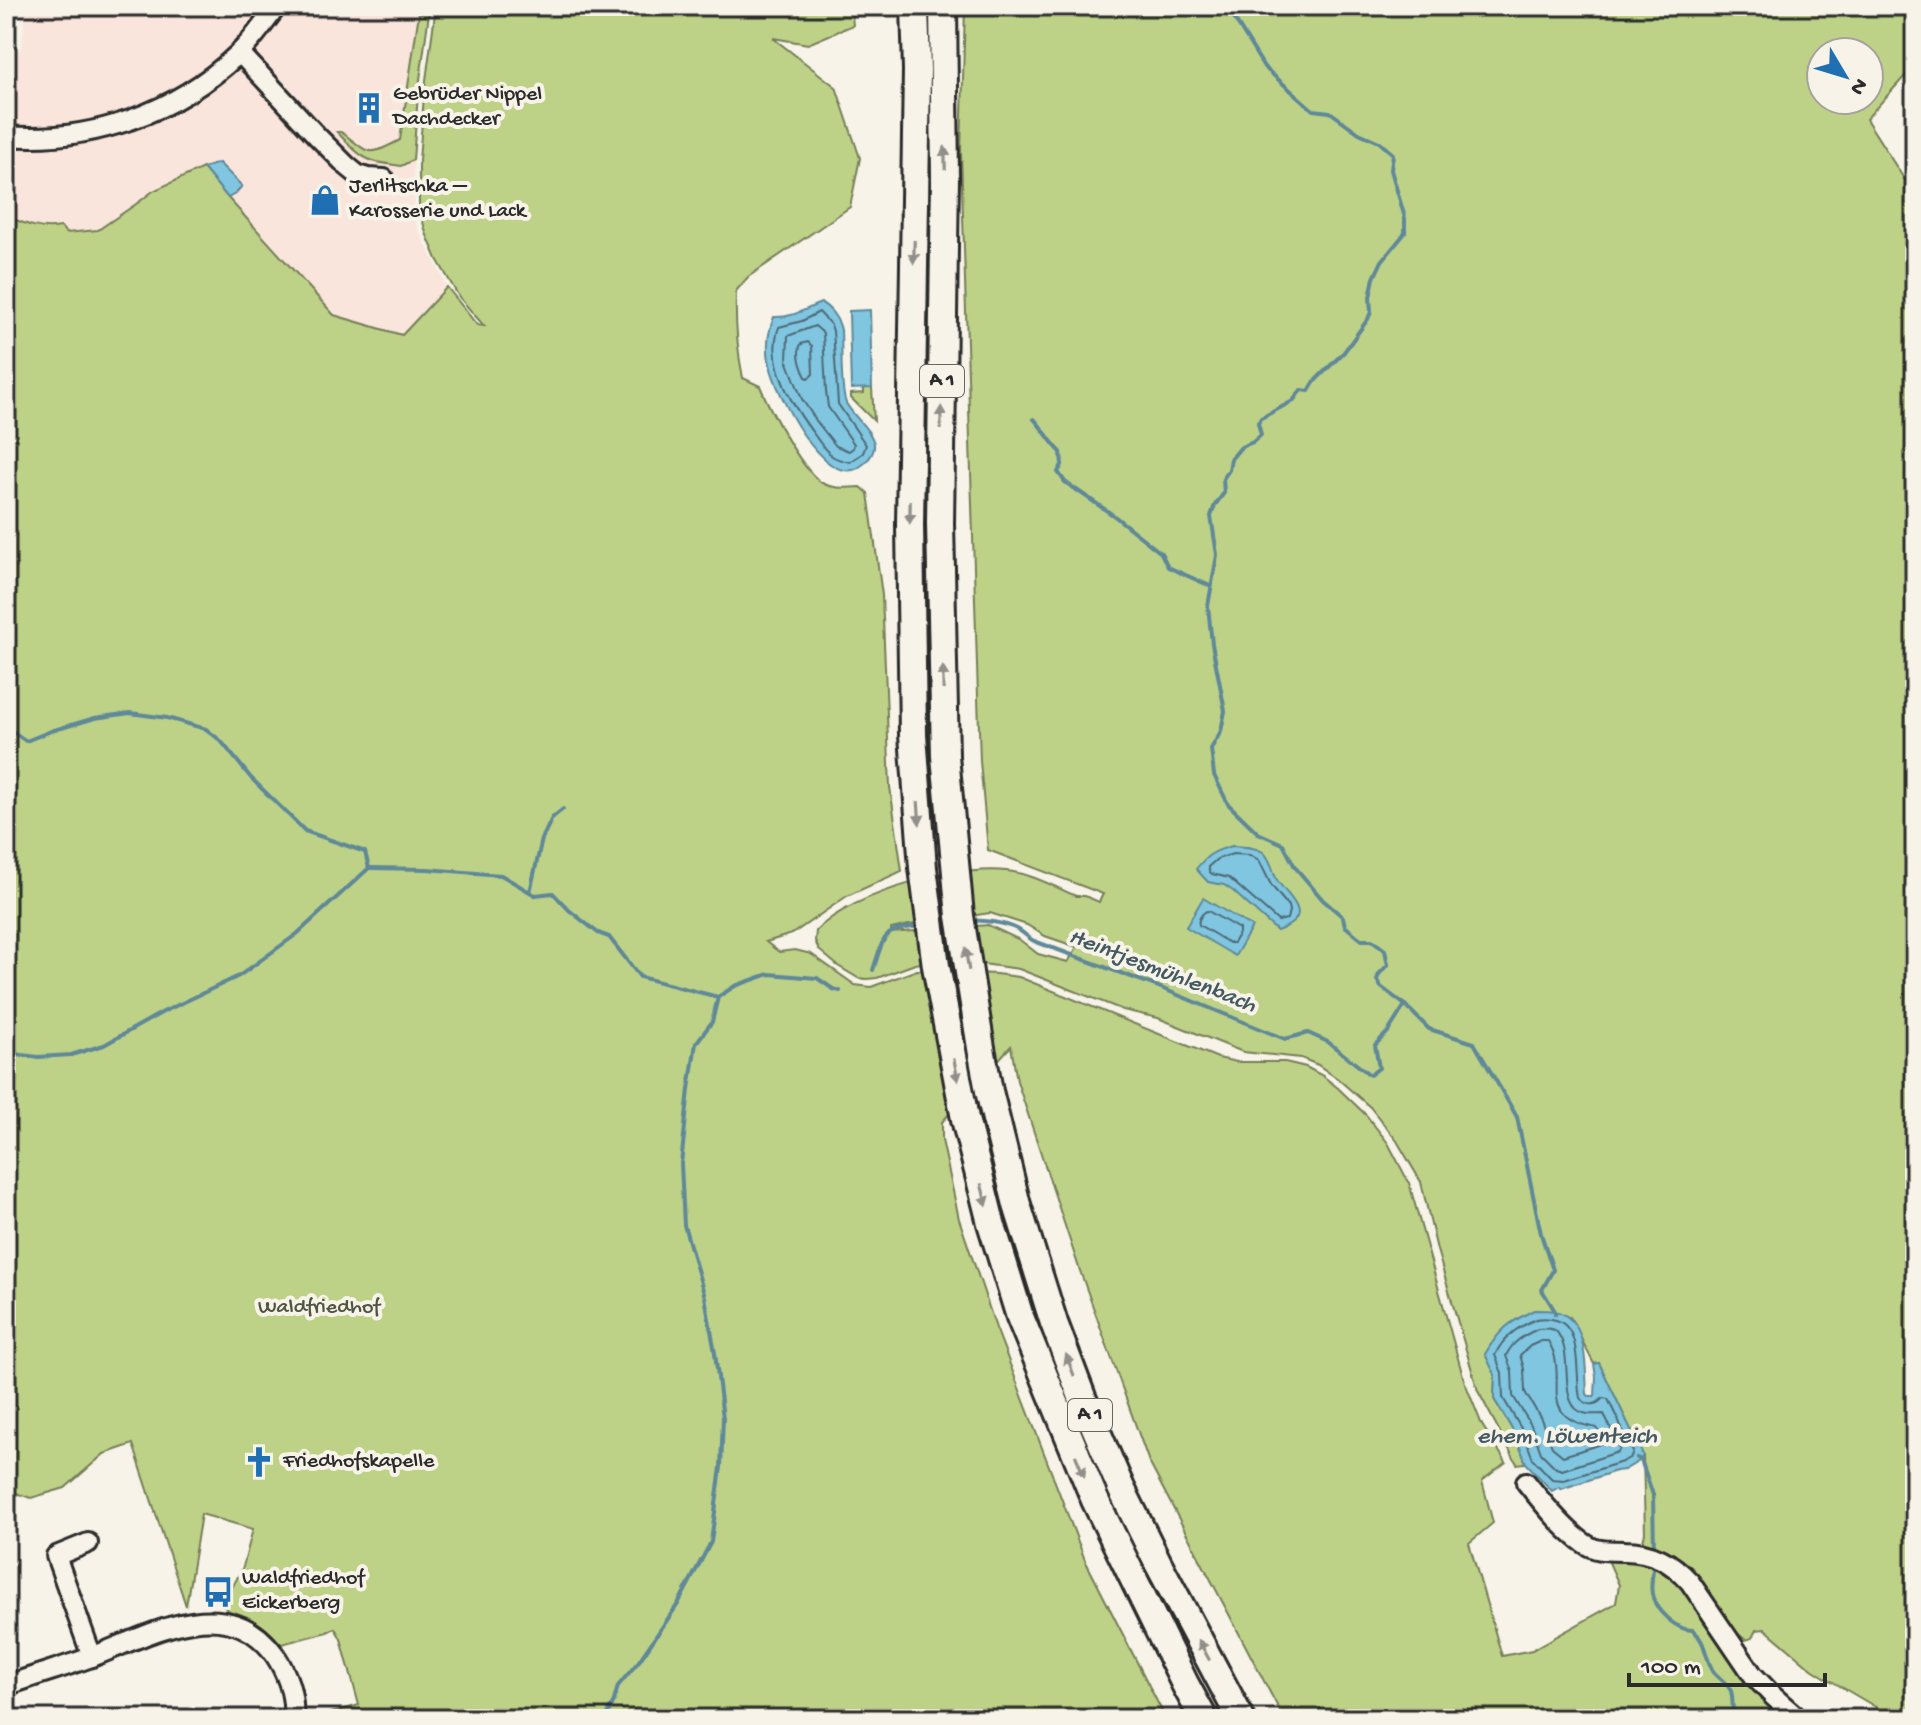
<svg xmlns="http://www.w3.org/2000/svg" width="1921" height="1725" viewBox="0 0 1921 1725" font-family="'Gochi Hand',sans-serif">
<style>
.built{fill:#f9e5db}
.green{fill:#bed287;stroke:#747e59;stroke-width:2;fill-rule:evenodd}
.water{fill:#80c6e1;stroke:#5e8898;stroke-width:2}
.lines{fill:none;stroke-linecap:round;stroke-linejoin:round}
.shore{stroke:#4d6974;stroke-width:2}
.stream{stroke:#5e8898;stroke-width:4}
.minor-casing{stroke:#2b2b2b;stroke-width:24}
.highway-casing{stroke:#2b2b2b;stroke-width:32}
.minor{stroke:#f7f3e8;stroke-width:18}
.highway{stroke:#f7f3e8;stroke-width:26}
.oneway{fill:#918f8a}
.labels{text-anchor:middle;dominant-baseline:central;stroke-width:8;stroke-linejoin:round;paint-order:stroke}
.shield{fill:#f7f3e8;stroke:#686764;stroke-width:2}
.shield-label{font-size:20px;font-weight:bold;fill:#2b2b2b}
.poi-label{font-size:22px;fill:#2b2b2b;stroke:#f7f3e8;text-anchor:start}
.park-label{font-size:22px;fill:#505542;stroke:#f7f3e8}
.water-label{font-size:24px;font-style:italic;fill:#445a62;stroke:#f7f3e8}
</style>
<rect width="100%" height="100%" fill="#f7f3e8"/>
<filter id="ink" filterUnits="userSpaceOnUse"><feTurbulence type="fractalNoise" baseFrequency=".0125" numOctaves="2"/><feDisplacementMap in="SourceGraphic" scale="16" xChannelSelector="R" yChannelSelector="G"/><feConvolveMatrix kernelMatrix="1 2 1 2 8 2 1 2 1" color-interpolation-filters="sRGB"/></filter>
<g filter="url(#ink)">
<path class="built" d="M26,6H418L419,13L400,140L413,160L416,225L447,287L402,335L334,314L228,198L203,168L153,191L139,202L98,230L66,233L61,227L50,229L34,227L6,216V53L19,50L22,46Z"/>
<g class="green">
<path d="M418,6H430L418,94L413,160L401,166C391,164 378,164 368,159C356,154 346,141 337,132H341C370,152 365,159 400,140L419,13Z"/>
<path d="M436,6H851L853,25L808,44L773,38L836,87L860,158L850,207L748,277L736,291C735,321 737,349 743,378L760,386C769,408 804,475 824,484C836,490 848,487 861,487L868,493L882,595L890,787L902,871L847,896L792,934L766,942L779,952L795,950L811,954L855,985L871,987L917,970L996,974L1019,977L1218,1058L1237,1062H1285L1306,1067L1323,1076L1338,1088L1366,1115L1388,1143L1409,1183L1464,1380L1482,1425L1506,1462L1482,1481L1493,1523L1469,1543L1502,1656L1532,1650L1616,1603L1619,1585L1608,1560L1615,1555L1663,1564L1795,1719H1284L1149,1462L1079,1268L1017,1081L1011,1046L942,1122V1140L959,1219L996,1328L1085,1560L1166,1719H310L359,1705L341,1639L335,1628L327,1632L282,1644L228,1610L223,1605L243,1567L253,1529L201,1514L186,1606L133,1444L104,1454L65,1488L31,1498L6,1490V216C25,224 41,231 61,227L66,233L98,230L139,202L153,191L203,168L228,198L334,315L402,335L447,287L477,325L484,326L459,297L437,259L426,233L419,207V161L424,95Z"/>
<path d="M965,6H1915V65L1866,119L1915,196V1719H1896L1823,1676L1812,1669L1765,1629L1756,1630L1752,1638L1746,1640L1736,1632L1724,1629L1692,1576L1641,1547L1645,1533L1643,1455L1599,1363L1594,1364L1570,1317L1495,1375L1494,1399L1515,1434L1526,1463L1517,1464L1478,1391L1437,1250L1421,1182L1397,1141L1370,1107L1338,1079L1318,1065L1301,1058L1243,1052L1158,1018L1123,1010L1019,969L946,959L915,964L877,978L866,979L858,978L838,966L819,950L815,941L816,931C851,892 968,861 1018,873C1038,877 1057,888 1076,896H1085L1099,902L1103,894L988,850L980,761L961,152ZM1821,52H1869V100H1821ZM990,913L1027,925L1045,936L1077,947L1068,962L1038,954L1020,940L988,925L891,933V929L909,925Z"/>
<path d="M864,388H872L874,421L851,398V394L864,393Z"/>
</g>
<g class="water">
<path d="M219,163L242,186L235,194L228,198L203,168Z"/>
<path d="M821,303C830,307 839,320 841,330C842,347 840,390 846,403C852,415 872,431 874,444C875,454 866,463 858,468C822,487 776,392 770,365C766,349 768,332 774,317C792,318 805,309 821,303Z"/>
<path d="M870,310L872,388L851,389L849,311Z"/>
<path d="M1232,846C1242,847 1254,846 1263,852C1271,858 1272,871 1277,880C1291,901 1316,916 1277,931L1233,891L1224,885L1208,882L1196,869C1208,854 1214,851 1232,846Z"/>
<path d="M1203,898L1252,927L1235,956L1186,927Z"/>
<path d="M1534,1310C1541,1310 1548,1310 1554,1311C1589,1317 1585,1368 1587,1394L1589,1396H1595L1596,1377L1594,1364L1599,1363L1643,1455L1641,1460L1624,1470L1616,1471L1561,1489L1559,1487L1552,1491L1526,1463L1515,1434L1494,1399L1495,1375L1485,1354C1500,1329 1508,1323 1534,1310Z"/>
</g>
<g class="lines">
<g class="shore">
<path d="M819,312L831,325L833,331L838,404L866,445L863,453L850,462C844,461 837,459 832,456C826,451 820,443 816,437C794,408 765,364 779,327L802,321Z"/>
<path d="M815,326L823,333L826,391L828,407L854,444L853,448L849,451L836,446L817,422L802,399L787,360L788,336Z"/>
<path d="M808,342L812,346L813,374L809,378L806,377C801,367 796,354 801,344Z"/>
<path d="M1233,854L1250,855L1259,860L1271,885L1288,906L1289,911L1287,919L1278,921L1229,878L1212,874L1209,871V866L1217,859Z"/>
<path d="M1208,911L1239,929V933L1233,943H1229L1199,925C1197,920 1203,911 1208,911Z"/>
<path d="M1536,1319C1542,1318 1549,1318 1556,1320C1583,1328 1575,1376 1580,1398C1587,1407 1596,1406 1603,1398L1608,1399L1633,1452L1631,1457L1622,1462L1564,1480L1552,1479L1533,1459L1522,1430L1503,1398L1502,1373L1495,1355C1504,1336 1517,1328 1536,1319Z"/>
<path d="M1538,1329C1540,1329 1549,1328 1551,1329C1557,1330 1557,1332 1560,1337C1572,1358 1560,1400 1579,1411C1587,1416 1596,1414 1604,1414L1620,1448L1618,1452L1562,1470L1556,1468L1541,1453L1531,1425L1513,1396L1512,1371L1506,1356C1512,1342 1524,1335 1538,1329Z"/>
<path d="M1541,1341H1548C1572,1378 1531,1417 1597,1428L1603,1440L1601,1444L1563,1456L1552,1447L1541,1419L1525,1392L1524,1369L1520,1355L1530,1346Z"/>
</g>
<g class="stream">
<path d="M1224,6L1232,15L1264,67L1313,110L1330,112L1359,133L1379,142L1393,154L1391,170L1405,218V233L1382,261L1374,278L1370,297L1371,312L1368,319L1344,352L1315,381L1309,391L1301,390L1293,401L1261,418L1258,423L1261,435L1253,442L1241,447L1231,459L1229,470L1223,479L1224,493L1215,505L1211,516L1217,555L1208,606L1212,644L1225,711L1221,731L1211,749L1214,775L1228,804L1258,833L1283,844L1295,867L1323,900L1343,917L1345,926L1362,940H1372L1385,950L1388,965L1379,974L1377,980L1381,987L1405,1005L1429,1029L1474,1043L1517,1117L1541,1234L1553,1270L1542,1290L1555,1311V1314"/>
<path d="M1034,419C1043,428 1053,446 1061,452L1062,465L1058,472L1065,482L1113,515L1161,553L1168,567L1210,586"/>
<path d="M6,727L26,741L51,731L95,718L130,713L167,718L206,729L221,741L251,778L305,831L365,852L369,868"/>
<path d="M369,868L427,869L501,875L535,895L553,893L569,910L598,933L609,937L640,977L718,997L735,986L769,974L817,978L833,989L840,991"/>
<path d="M530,892L542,839L552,818L563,809"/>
<path d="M969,921C981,919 1005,923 1017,929C1023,932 1028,938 1034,941L1156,986L1285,1039L1308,1033L1328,1042L1370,1075L1379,1068L1375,1045L1388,1032L1405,1005"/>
<path d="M873,970C885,935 881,930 920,926"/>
<path d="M6,1053L38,1057L71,1055L104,1045L163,1012L239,976L297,934L369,868"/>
<path d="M1637,1458L1641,1460L1653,1495L1654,1550"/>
<path d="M1654,1562C1653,1572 1650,1585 1652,1594C1654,1610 1677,1631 1693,1630C1706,1641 1705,1658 1713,1671C1718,1678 1727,1682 1731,1691C1733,1697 1732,1705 1733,1711L1742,1719"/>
<path d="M605,1719L614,1701L618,1686L639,1661L678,1604L711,1542L721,1467L723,1418L715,1353L705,1297L684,1225L681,1164L689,1089L696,1043L712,1022L718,997"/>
</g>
<defs>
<g id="minor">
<path d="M240,53L317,136L347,166L358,175L368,178L384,179"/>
<path d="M6,136C91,143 176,113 238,54C253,40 265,22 277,6"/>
<path d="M1526,1482C1541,1501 1571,1539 1593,1548C1603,1552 1613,1550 1624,1551C1652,1551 1672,1562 1690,1582L1753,1675L1774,1697L1799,1719"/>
<path d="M88,1543L56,1556L92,1657"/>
<path d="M6,1686C35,1675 65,1667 94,1656C152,1634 228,1589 275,1655C288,1675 295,1695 293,1719"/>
</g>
<g id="highway">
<path d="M915,6L917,70L910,525L913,735L923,868L936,966L965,1119L991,1223L1020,1317L1095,1500L1185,1684L1204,1719"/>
<path d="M943,6L945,177L940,523L945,756L960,916L981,1048L989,1091L1017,1205L1054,1323L1082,1397L1121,1488L1159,1565L1241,1719"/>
</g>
</defs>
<use href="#minor" class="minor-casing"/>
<use href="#highway" class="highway-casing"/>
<use href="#minor" class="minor"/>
<use href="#highway" class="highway"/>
</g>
<defs><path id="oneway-solid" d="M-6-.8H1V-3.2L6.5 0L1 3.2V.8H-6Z" transform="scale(2)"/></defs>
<g class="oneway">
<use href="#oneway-solid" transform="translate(945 158) rotate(-91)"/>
<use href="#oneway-solid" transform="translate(914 252) rotate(91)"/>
<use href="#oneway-solid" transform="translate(941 418) rotate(-89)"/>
<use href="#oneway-solid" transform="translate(910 512) rotate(91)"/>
<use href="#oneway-solid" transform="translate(943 678) rotate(-91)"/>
<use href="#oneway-solid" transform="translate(919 813) rotate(86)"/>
<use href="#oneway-solid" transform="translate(967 959) rotate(-99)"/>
<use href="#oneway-solid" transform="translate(956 1070) rotate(79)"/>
<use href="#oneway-solid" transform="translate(984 1195) rotate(76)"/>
<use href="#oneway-solid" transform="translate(1070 1365) rotate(-111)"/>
<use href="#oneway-solid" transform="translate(1080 1466) rotate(67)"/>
<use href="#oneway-solid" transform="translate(1204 1650) rotate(-118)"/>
</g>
</g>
<defs>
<symbol id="building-bare" viewBox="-9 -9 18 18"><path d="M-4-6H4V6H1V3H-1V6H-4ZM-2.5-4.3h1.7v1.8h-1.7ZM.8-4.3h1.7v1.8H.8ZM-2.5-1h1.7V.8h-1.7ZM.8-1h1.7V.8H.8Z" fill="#1f6fb2" stroke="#f7f3e8" stroke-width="2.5" paint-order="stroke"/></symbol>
<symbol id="shop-bare" viewBox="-9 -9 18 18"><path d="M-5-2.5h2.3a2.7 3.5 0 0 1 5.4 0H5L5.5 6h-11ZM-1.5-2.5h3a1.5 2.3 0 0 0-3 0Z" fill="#1f6fb2" stroke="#f7f3e8" stroke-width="2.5" paint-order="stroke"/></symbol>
<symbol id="church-bare" viewBox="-9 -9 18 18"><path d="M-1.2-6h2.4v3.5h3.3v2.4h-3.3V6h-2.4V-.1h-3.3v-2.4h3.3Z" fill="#1f6fb2" stroke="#f7f3e8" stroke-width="2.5" paint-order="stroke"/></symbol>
<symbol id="bus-bare" viewBox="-9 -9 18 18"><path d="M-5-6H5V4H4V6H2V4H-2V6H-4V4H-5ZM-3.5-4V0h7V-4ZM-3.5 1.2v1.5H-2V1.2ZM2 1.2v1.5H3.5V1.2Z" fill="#1f6fb2" stroke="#f7f3e8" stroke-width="2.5" paint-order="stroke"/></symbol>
</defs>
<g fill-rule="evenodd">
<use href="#building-bare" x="347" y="86" width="44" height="44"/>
<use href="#shop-bare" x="303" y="178" width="44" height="44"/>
<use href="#church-bare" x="237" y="1440" width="44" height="44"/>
<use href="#bus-bare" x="196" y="1570" width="44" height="44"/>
</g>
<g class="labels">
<g class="shield">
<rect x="920" y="365" width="44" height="32" rx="6"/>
<rect x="1068" y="1399" width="44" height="32" rx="6"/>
</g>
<g class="shield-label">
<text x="942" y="381">A 1</text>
<text x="1090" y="1415">A 1</text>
</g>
<g class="poi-label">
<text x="393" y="95">Gebrüder Nippel<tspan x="393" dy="25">Dachdecker</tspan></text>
<text x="349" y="187">Jerlitschka –<tspan x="349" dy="25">Karosserie und Lack</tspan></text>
<text x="283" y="1462">Friedhofskapelle</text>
<text x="242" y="1579">Waldfriedhof<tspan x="242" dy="25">Eickerberg</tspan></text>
</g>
<g class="park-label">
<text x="319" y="1308">Waldfriedhof</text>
</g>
<g class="water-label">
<text transform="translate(1162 972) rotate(21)">Heintjesmühlenbach</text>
<text x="1567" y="1437">ehem. Löwenteich</text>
</g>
</g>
<rect width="1921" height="1725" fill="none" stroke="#f7f3e8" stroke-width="32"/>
<rect x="16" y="16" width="1889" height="1693" fill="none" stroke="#2b2b2b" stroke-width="3" filter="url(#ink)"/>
<g transform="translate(1845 76) rotate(128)"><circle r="38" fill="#f7f3e8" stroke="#a5a39c" stroke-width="2"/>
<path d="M0-6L14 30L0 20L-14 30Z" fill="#1f6fb2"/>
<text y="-12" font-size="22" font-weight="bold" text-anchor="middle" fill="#2b2b2b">N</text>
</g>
<path d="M1629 1673v12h196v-12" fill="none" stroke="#2b2b2b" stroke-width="4"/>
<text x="1641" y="1673" font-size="24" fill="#2b2b2b" stroke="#f7f3e8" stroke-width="6" paint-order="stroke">100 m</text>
</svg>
